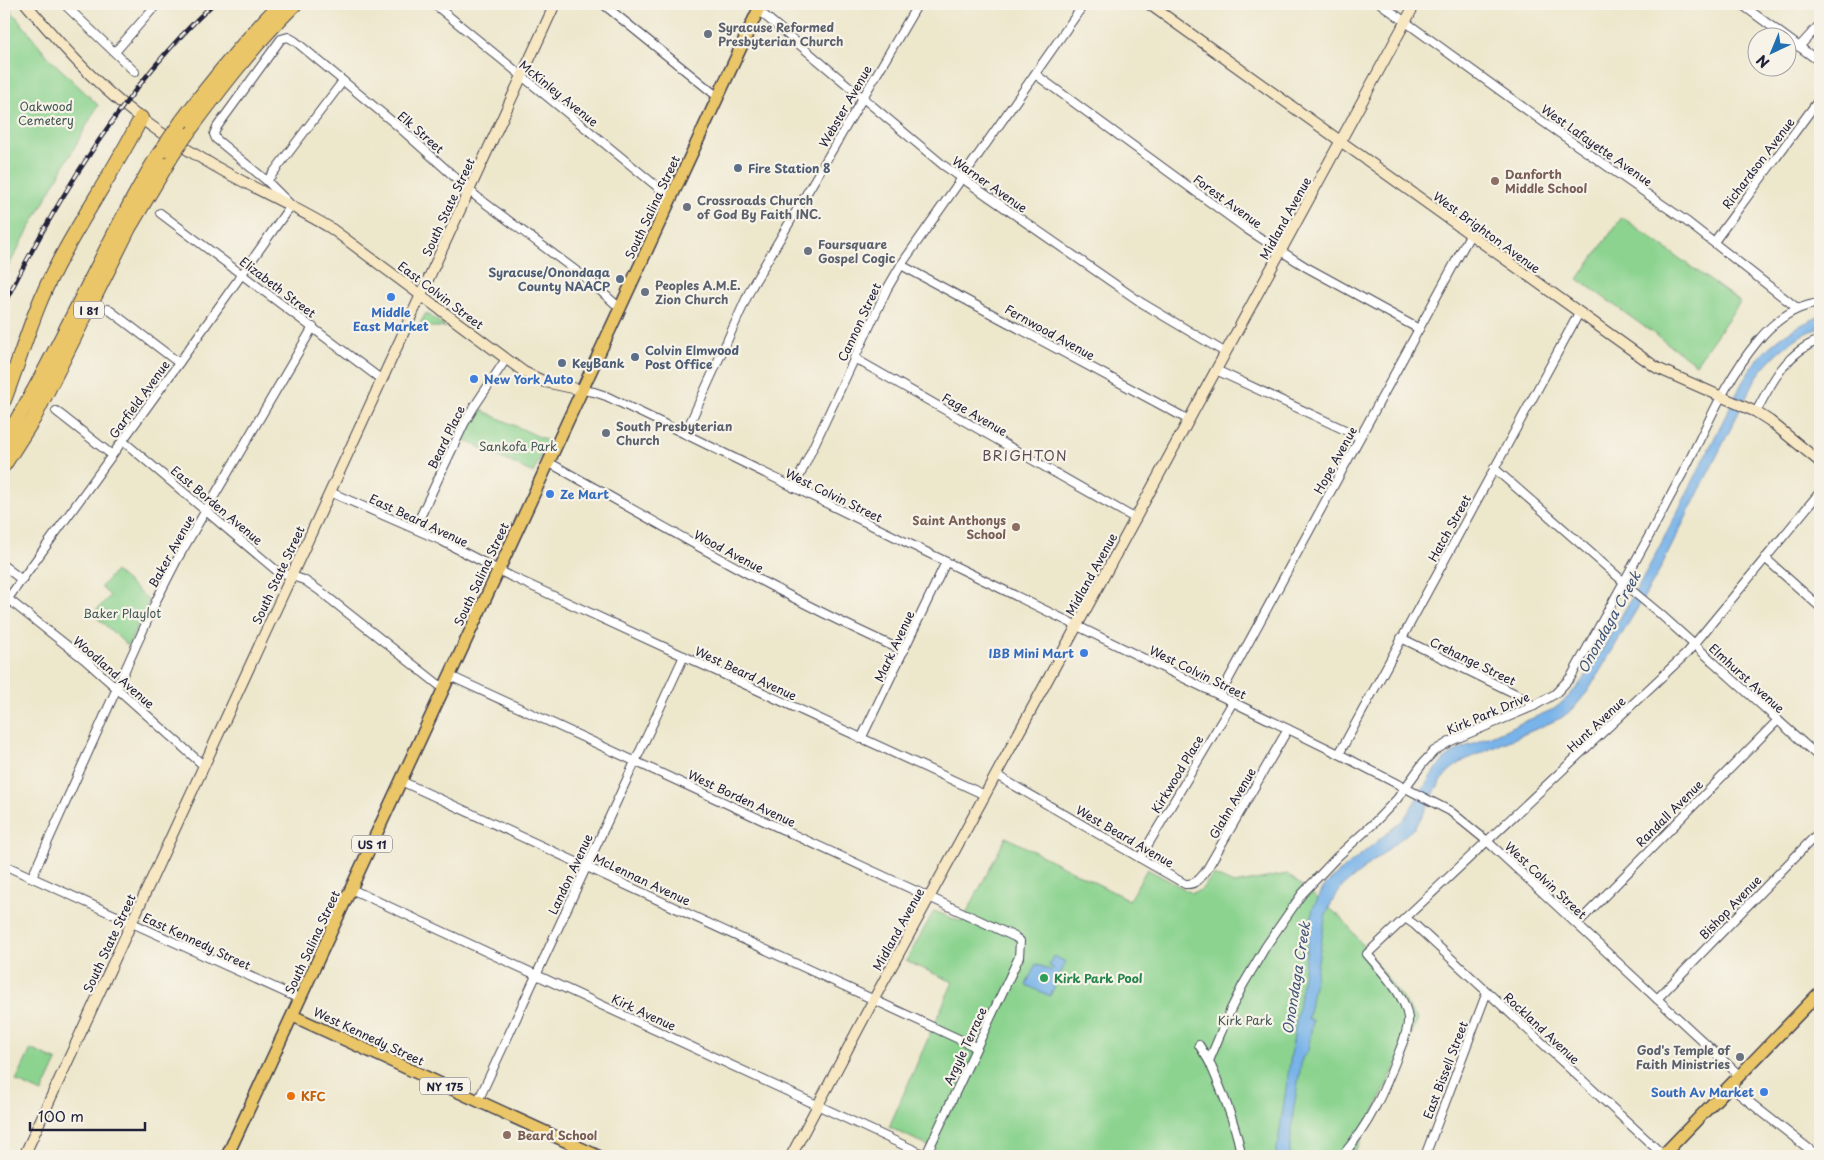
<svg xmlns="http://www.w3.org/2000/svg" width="1824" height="1160" viewBox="0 0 1824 1160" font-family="'Playpen Sans',sans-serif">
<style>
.green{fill:#8bd38f;stroke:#567a65}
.water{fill:#78b3e9;stroke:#4d6a92}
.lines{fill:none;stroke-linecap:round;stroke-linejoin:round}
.street-casing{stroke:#404051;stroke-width:10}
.secondary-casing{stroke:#404051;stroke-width:12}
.primary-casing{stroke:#404051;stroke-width:14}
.highway-casing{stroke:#404051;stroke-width:16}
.street{stroke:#fff;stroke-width:8}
.secondary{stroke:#f7e8c3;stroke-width:10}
.primary{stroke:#eac669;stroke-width:11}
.highway{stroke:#eac669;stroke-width:14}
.rail-casing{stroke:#22223b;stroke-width:4.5}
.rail{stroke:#f7f3e8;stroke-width:2.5;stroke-dasharray:8;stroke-linecap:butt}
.highway-bridge-casing{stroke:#404051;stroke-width:16;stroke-linecap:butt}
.highway-bridge{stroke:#eac669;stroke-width:14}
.worship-dot{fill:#6b7280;stroke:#f7f3e8;stroke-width:2}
.service-dot{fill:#5c6f8a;stroke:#f7f3e8;stroke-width:2}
.education-dot{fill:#8d6e63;stroke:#f7f3e8;stroke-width:2}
.shop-dot{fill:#3f7fe0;stroke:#f7f3e8;stroke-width:2}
.leisure-dot{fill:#2e9e5b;stroke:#f7f3e8;stroke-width:2}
.food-dot{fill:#e8710a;stroke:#f7f3e8;stroke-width:2}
.labels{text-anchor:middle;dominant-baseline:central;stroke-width:4.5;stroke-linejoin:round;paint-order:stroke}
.shield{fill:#f7f3e8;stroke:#62616f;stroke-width:1}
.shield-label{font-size:11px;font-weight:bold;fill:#22223b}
.worship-label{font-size:12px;font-weight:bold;fill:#5b616d;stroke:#f7f3e8;text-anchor:start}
.street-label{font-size:12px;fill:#22223b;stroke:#f7f3e8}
.park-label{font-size:12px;fill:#425754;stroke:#f7f3e8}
.service-label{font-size:12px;font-weight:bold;fill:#4e5e75;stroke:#f7f3e8;text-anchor:start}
.education-label{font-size:12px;font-weight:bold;fill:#785e54;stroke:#f7f3e8;text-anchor:start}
.shop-label{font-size:12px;font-weight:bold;fill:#366cbe;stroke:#f7f3e8;text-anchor:start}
.leisure-label{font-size:12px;font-weight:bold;fill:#27864d;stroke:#f7f3e8;text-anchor:start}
.food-label{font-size:12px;font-weight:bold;fill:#c56008;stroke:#f7f3e8;text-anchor:start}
.neighbourhood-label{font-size:14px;letter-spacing:1px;fill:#5c4d54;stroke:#f7f3e8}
.water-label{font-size:14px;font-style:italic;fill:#405578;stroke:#f7f3e8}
</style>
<rect width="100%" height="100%" fill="#f7f3e8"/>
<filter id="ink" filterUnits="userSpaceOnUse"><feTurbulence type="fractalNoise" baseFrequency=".02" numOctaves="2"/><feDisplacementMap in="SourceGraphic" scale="10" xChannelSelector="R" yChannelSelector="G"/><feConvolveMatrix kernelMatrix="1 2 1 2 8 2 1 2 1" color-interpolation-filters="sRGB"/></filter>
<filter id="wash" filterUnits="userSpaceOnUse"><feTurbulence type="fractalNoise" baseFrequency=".0096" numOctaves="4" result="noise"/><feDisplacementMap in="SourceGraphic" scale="20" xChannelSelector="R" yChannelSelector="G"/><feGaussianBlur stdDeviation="1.12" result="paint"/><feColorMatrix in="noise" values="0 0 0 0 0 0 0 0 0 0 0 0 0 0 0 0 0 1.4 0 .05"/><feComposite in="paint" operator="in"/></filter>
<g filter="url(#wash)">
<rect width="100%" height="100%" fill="#ede7cc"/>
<g class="green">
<path d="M4,4H6L50,59L98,105L4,274Z"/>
<path d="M1622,217L1740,302L1696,364L1578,279Z"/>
<path d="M426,313L446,327H418Z"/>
<path d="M477,408L548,441L533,473L460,438Z"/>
<path d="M115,571L149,601L128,646L93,614L110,596L101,587Z"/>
<path d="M1006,837L1129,900L1147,869L1192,893L1201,890L1213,875L1234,884L1287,874L1343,919L1418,1020L1353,1156H949L889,1127L953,982L906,961L934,911L962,922Z"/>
<path d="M31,1049L57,1061L42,1093L16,1081Z"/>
</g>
<g class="water">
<path d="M1820,316V328C1793,336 1772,356 1756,378L1656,577L1588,691L1573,709L1561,718L1465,760C1457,765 1449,770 1444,777C1432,793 1426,813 1414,828L1343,886L1332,902L1326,914L1308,1019L1313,1020L1308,1050L1302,1058L1293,1113V1121L1289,1156H1276L1313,908L1324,887L1334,877L1404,819L1436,768L1444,760L1458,750L1554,709C1585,686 1600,652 1619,620C1664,543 1702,462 1742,383C1764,346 1782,333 1820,316Z"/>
<path d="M1054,956L1066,962L1050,996L1026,985L1036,964L1052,971L1053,968L1049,966Z"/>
</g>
</g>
<g filter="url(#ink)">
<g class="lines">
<defs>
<g id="street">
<path d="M64,4L135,72"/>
<path d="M434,4L671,198"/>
<path d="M603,4L718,97"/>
<path d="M1381,4L1542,121L1686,221L1797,308"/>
<path d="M1741,4L1820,62"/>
<path d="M758,10L943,165L1142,303L1226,353"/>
<path d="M1799,47L1820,24"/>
<path d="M115,52L157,4"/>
<path d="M1035,74L1248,230L1306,267L1419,329"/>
<path d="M267,181L343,81"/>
<path d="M160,213L382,380"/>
<path d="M1714,242L1820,98"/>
<path d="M901,265L1189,420"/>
<path d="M108,309L179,363"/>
<path d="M854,358L1136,519"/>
<path d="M1216,370L1360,437"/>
<path d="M582,390L594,392L606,396L685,434L1339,754L1450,811L1487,841L1739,1075"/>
<path d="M56,411L112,455"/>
<path d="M1756,412C1771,383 1787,351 1820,340"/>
<path d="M685,434L751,288L918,4"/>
<path d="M123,441L277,571L304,580L320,591L444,689"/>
<path d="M548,462C666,527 781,597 904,651"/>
<path d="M1494,468L1624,582L1630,589L1659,613L1820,758"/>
<path d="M794,488L887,289L901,265L1084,4"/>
<path d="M330,492L440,540L510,576L985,795"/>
<path d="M415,528L464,424L474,407L506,359"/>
<path d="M1765,558L1820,607"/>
<path d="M4,566L22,580"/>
<path d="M8,599L84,659L203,765"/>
<path d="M4,604L179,363L291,205L267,181L216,139L214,134L217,127L281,39L288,37L295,41L400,128L477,197L587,279L620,308"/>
<path d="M1401,638L1520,696L1534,706"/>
<path d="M450,676L942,903L1015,937L1020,941L1019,957L926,1155"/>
<path d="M1220,695L1470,235"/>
<path d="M861,739L946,562"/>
<path d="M1339,754L1579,313"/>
<path d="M996,775L1185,884C1195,885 1200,879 1206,871L1288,729"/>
<path d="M401,781L976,1047"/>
<path d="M1140,858L1233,702"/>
<path d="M4,865L300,999"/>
<path d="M32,877L157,599L178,558L313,327"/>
<path d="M351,889L927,1156"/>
<path d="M1405,918L1415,925L1663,1155"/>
<path d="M1577,924L1778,720"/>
<path d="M1657,999L1820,831"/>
<path d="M1199,1045L1209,1061"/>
<path d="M1729,1086L1818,1156"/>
<path d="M478,1101L684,656"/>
<path d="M1241,1156C1238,1129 1220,1086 1209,1061L1230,1011L1243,985L1266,946L1302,894L1337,857L1373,824L1397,799L1423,763L1434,751L1451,741L1534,706L1555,694L1571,677C1607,612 1644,547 1679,480C1704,434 1723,383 1757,342C1774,321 1794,306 1820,303"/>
<path d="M1342,1156C1370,1124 1384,1091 1399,1052C1403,1042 1409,1029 1408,1018C1405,994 1382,972 1367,954L1687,653L1820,492"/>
<path d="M1425,1156L1487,992"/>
</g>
<g id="secondary">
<path d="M26,4C66,51 105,95 157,130C184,148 213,166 242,181C272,197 303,211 332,229L524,372L545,382L582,390"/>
<path d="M1149,4L1657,368L1756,412L1770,421L1820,462"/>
<path d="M24,1156L555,4"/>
<path d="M791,1156L874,999L1415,4"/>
</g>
<g id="primary">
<path d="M293,1016L598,1156"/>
<path d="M227,1156L761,4"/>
<path d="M1662,1156L1820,992"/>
</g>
<g id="highway">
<path d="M182,121C212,80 245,41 280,4"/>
<path d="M186,135C220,89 254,44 295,4"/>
<path d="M4,400C21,357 33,311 55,269C81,218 115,170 141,118"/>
<path d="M4,441C62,349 102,247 159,154"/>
<path d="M4,465L34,418L129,228L173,154"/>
</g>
</defs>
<use href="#street" class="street-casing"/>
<use href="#secondary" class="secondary-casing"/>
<use href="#primary" class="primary-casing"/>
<use href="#highway" class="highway-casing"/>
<use href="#street" class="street"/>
<use href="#secondary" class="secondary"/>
<use href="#primary" class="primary"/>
<use href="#highway" class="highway"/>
<defs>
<path id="rail" d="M4,304C58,197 125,87 213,4"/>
</defs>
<use href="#rail" class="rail-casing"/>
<use href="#rail" class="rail"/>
<defs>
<g id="highway-bridge">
<path d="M159,154L182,121"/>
<path d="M173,154L186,135"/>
</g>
</defs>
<use href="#highway-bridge" class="highway-bridge-casing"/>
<use href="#highway-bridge" class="highway-bridge"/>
</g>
</g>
<g class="worship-dot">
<circle cx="708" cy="34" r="5"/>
<circle cx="687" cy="207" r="5"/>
<circle cx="808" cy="251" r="5"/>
<circle cx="645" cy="292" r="5"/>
<circle cx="606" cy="433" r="5"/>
<circle cx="1740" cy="1057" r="5"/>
</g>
<g class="service-dot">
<circle cx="738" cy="168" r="5"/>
<circle cx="620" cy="279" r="5"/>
<circle cx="635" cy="357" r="5"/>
<circle cx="562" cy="363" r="5"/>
</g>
<g class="education-dot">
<circle cx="1495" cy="181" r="5"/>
<circle cx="1016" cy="527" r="5"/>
<circle cx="507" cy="1135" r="5"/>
</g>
<g class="shop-dot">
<circle cx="391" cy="297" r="5"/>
<circle cx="474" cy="379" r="5"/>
<circle cx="550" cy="494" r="5"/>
<circle cx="1084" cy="653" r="5"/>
<circle cx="1764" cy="1092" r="5"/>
</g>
<circle class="leisure-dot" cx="1044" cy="978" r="5"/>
<circle class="food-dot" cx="291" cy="1096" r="5"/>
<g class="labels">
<g class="shield">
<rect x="74" y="301.5" width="30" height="17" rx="4"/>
<rect x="352" y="835.5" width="40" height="17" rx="4"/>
<rect x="420" y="1077.5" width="50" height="17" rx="4"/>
</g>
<g class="shield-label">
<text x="89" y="310">I 81</text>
<text x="372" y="844">US 11</text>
<text x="445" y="1086">NY 175</text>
</g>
<g class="worship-label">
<text x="718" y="27">Syracuse Reformed<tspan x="718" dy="14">Presbyterian Church</tspan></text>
<text x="697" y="200">Crossroads Church<tspan x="697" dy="14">of God By Faith INC.</tspan></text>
<text x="818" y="244">Foursquare<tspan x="818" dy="14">Gospel Cogic</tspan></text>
<text x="655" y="285">Peoples A.M.E.<tspan x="655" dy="14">Zion Church</tspan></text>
<text x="616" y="426">South Presbyterian<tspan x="616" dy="14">Church</tspan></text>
<text x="1730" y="1050" text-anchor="end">God's Temple of<tspan x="1730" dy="14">Faith Ministries</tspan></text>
</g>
<g class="street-label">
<text transform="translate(559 93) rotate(39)">McKinley Avenue</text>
<text transform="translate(845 106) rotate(-60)">Webster Avenue</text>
<text transform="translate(421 132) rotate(41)">Elk Street</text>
<text transform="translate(1597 145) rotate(35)">West Lafayette Avenue</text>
<text transform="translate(1758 163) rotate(-53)">Richardson Avenue</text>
<text transform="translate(990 184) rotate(35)">Warner Avenue</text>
<text transform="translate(1228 201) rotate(36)">Forest Avenue</text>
<text transform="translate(448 207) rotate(-65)">South State Street</text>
<text transform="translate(652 207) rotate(-65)">South Salina Street</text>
<text transform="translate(1285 218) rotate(-61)">Midland Avenue</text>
<text transform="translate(1487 232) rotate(36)">West Brighton Avenue</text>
<text transform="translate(278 287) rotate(37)">Elizabeth Street</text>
<text transform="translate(441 295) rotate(37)">East Colvin Street</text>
<text transform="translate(859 322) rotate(-65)">Cannon Street</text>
<text transform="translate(1050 332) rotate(29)">Fernwood Avenue</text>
<text transform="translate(139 399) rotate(-54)">Garfield Avenue</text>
<text transform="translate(975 414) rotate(30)">Fage Avenue</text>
<text transform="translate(446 437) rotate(-64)">Beard Place</text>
<text transform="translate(1335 460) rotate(-61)">Hope Avenue</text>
<text transform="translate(834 495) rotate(26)">West Colvin Street</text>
<text transform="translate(217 505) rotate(40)">East Borden Avenue</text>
<text transform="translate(419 520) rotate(25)">East Beard Avenue</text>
<text transform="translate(1449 528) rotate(-61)">Hatch Street</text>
<text transform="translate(171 551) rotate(-61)">Baker Avenue</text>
<text transform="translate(729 551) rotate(28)">Wood Avenue</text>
<text transform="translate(481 574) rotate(-65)">South Salina Street</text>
<text transform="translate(1091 574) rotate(-61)">Midland Avenue</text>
<text transform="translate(278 575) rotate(-65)">South State Street</text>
<text transform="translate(894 646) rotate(-65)">Mark Avenue</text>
<text transform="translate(1473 661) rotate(26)">Crehange Street</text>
<text transform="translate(114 672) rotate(41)">Woodland Avenue</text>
<text transform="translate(1198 672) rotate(26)">West Colvin Street</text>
<text transform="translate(746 673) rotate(25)">West Beard Avenue</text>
<text transform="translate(1747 678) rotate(42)">Elmhurst Avenue</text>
<text transform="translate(1488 713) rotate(-23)">Kirk Park Drive</text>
<text transform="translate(1596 724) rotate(-43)">Hunt Avenue</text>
<text transform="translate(1177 774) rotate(-59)">Kirkwood Place</text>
<text transform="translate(742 798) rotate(25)">West Borden Avenue</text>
<text transform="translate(1232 803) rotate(-60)">Glahn Avenue</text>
<text transform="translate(1669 813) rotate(-45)">Randall Avenue</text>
<text transform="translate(1125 836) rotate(30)">West Beard Avenue</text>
<text transform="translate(570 874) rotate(-65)">Landon Avenue</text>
<text transform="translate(642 879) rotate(25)">McLennan Avenue</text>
<text transform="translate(1546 880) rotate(43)">West Colvin Street</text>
<text transform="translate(1730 907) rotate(-46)">Bishop Avenue</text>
<text transform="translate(898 929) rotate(-61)">Midland Avenue</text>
<text transform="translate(197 941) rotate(25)">East Kennedy Street</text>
<text transform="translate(312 942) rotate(-65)">South Salina Street</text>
<text transform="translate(109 943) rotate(-65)">South State Street</text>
<text transform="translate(644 1012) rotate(25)">Kirk Avenue</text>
<text transform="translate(1542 1028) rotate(43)">Rockland Avenue</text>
<text transform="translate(369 1036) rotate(25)">West Kennedy Street</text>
<text transform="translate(965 1046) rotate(-65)">Argyle Terrace</text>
<text transform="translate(1445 1070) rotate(-69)">East Bissell Street</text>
</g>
<g class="park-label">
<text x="46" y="106">Oakwood<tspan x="46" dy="14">Cemetery</tspan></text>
<text x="518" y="446">Sankofa Park</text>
<text x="122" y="613">Baker Playlot</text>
<text x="1245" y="1020">Kirk Park</text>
</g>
<g class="service-label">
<text x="748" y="168">Fire Station 8</text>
<text x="610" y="272" text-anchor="end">Syracuse/Onondaga<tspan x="610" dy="14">County NAACP</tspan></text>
<text x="645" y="350">Colvin Elmwood<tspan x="645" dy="14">Post Office</tspan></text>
<text x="572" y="363">KeyBank</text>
</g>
<g class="education-label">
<text x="1505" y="174">Danforth<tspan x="1505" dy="14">Middle School</tspan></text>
<text x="1006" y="520" text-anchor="end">Saint Anthonys<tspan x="1006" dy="14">School</tspan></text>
<text x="517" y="1135">Beard School</text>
</g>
<g class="shop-label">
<text x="391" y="312" text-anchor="middle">Middle<tspan x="391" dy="14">East Market</tspan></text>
<text x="484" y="379">New York Auto</text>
<text x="560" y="494">Ze Mart</text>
<text x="1074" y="653" text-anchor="end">IBB Mini Mart</text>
<text x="1754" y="1092" text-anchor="end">South Av Market</text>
</g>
<g class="leisure-label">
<text x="1054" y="978">Kirk Park Pool</text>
</g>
<g class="food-label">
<text x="301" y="1096">KFC</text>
</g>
<g class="neighbourhood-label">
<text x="1025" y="455">BRIGHTON</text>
</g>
<g class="water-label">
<text transform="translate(1609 622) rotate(-61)">Onondaga Creek</text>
<text transform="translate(1296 978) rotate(-81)">Onondaga Creek</text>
</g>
</g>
<rect width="1824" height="1160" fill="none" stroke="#f7f3e8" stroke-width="20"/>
<g transform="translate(1772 52) rotate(224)"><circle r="24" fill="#f7f3e8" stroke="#a29fa3"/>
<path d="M0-4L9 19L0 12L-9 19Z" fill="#1f6fb2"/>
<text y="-8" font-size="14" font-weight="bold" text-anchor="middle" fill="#22223b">N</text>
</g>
<path d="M30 1122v8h115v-8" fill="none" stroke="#22223b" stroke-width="2.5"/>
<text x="38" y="1122" font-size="15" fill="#22223b" stroke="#f7f3e8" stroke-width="4" paint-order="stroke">100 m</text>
</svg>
